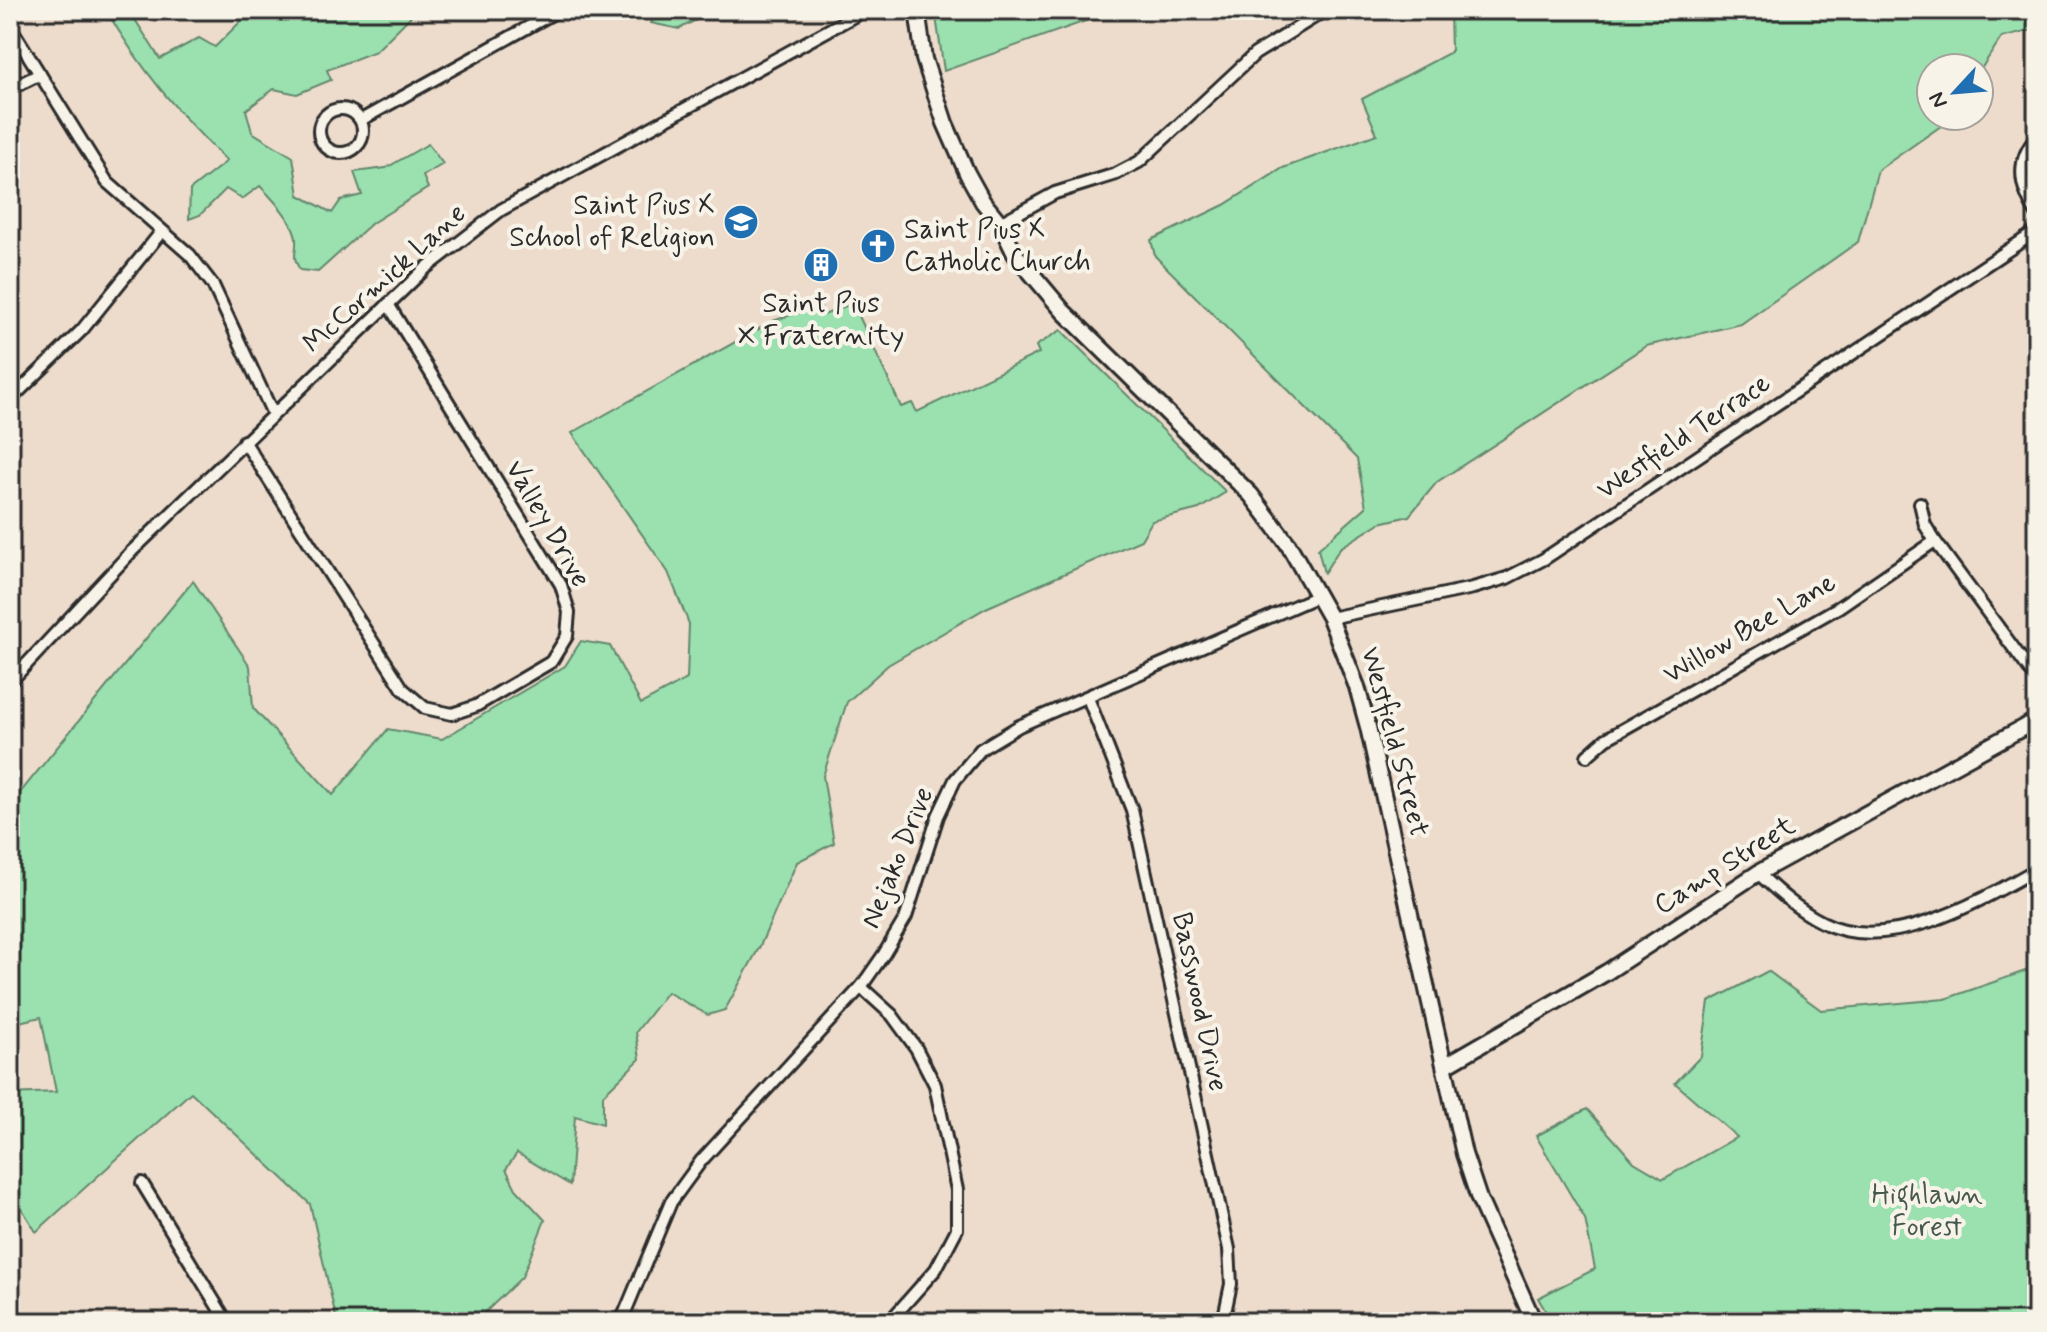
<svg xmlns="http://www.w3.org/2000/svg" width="2047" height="1332" viewBox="0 0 2047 1332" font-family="Mynerve,sans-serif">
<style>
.green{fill:#9ae1af;stroke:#62866d;stroke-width:2}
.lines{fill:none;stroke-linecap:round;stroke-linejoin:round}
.street-casing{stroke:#2b2b2b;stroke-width:16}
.secondary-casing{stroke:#2b2b2b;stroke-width:20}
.street{stroke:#f7f3e8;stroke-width:10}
.secondary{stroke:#f7f3e8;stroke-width:14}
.labels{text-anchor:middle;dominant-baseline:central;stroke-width:8;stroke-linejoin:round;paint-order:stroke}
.poi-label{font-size:28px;fill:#2b2b2b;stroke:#f7f3e8;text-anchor:end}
.street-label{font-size:28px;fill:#2b2b2b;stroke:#f7f3e8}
.park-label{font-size:28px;fill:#47584c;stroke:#f7f3e8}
</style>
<rect width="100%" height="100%" fill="#eddccc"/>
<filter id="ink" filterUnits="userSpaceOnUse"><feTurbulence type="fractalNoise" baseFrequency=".0125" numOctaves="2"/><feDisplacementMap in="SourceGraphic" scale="16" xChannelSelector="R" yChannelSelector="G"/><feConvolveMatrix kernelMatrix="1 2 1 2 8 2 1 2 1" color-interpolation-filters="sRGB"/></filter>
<g filter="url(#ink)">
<g class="green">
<path d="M106,10H129L160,59L199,38L215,47L247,15L256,10H417L376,51L327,70L331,80L297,94L274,89L246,110L252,132L293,157L299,195L332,213L341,200L362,195L354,172L386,168L428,144L443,164L423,176L428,188L372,223L318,272L300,270C291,254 297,255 296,239C295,222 272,198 260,186L242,199L226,189L200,215L189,219L190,190L227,161C178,114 140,68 106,10Z"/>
<path d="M659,10H715L679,29L651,23Z"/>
<path d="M935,10H1117L944,71Z"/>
<path d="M1450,10H1981L1986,13L1994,10H2037V29L2001,38L1979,72V68H1931V116H1951L1948,121L1878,170L1858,242L1741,324L1646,346L1437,482L1409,516L1380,523L1340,548L1324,573L1318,549L1366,507L1357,459L1155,256L1151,240L1224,205L1283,168L1377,134L1362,99L1451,52Z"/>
<path d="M853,303L901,407L912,403L917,412L1039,353L1036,346L1061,330L1226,492L1199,509L1152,521L1141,540L986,608L888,665L847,702L823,776L834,843L797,862L760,946L725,1010L708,1015L667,992L636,1032L640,1059L603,1095V1124L575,1116L570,1185L517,1153L506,1169L516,1189L545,1220L522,1277L475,1322H337L310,1204L191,1092L36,1232L10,1189V1094L56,1092L41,1017L10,1024V805L193,581L250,666L253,708L333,795L388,729L442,739L565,666L581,641L610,646L641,704L687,679L689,624L668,572L572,433L773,321L820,305L824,315Z"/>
<path d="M2037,967V1322H1552L1538,1298L1595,1269L1585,1219L1536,1136L1587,1109L1634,1162L1663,1179L1737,1137L1675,1083L1701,1056L1709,1002L1768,971L1821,1010L1945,999Z"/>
</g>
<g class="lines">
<defs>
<g id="street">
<path d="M10,26L107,182L190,255L213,285L273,414"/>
<path d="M10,89L40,74"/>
<circle cx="341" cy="131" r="22"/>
<path d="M361,120L559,10"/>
<path d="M2037,137C2015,161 2020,188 2037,214"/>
<path d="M1000,223L1055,193L1116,174L1139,162L1255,54L1326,10"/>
<path d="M10,400L82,330L162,231"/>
<path d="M244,441L403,689L425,708L452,714L476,706L551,662L567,636L569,612L561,585L388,304"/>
<path d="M1920,503L1925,525L1935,541L2037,680"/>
<path d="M1330,618L1473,588L1507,578L1544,559L2037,231"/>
<path d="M10,682L132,551L426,268L501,210L865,10"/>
<path d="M1088,698L1132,810L1229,1249L1231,1284L1223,1322"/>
<path d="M1587,756L1606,739L1839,607L1935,541"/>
<path d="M1758,873C1777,891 1798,910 1822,922C1888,956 1980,901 2037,869"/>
<path d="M861,987L892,1015L916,1048L935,1085L957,1190V1229L936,1269L889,1322"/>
<path d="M142,1183L227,1322"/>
<path d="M621,1322L671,1202L701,1161L861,987L884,954L906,917L938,816L955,780L981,749L1019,726L1318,596"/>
</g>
<g id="secondary">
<path d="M917,10L924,59L945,123L967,173L983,202L1000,223L1015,254L1064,312L1251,495L1288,544L1330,618L1357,687L1368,727L1464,1154L1479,1199L1534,1322"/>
<path d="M1446,1065L1607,972L1758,873L2037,720"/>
</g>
</defs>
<use href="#street" class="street-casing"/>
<use href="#secondary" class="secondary-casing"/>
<use href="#street" class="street"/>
<use href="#secondary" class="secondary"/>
</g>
</g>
<defs>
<symbol id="school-disc" viewBox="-11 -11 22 22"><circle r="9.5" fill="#1f6fb2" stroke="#f7f3e8"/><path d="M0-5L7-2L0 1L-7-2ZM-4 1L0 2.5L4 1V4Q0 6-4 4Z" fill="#fff"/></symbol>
<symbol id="church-disc" viewBox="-11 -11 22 22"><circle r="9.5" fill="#1f6fb2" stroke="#f7f3e8"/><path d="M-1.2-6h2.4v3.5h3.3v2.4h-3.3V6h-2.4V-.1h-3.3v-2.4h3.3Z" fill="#fff"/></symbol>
<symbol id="building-disc" viewBox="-11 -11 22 22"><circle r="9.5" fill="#1f6fb2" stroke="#f7f3e8"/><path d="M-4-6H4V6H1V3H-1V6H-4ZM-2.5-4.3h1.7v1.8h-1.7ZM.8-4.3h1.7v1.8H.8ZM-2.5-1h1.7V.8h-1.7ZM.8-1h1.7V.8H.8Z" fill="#fff"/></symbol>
</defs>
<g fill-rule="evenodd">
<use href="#school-disc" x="721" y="202" width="40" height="40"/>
<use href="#church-disc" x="858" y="226" width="40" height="40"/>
<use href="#building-disc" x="801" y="245" width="40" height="40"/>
</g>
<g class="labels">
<g class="poi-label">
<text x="715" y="206">Saint Pius X<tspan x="715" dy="32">School of Religion</tspan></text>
<text x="904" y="230" text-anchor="start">Saint Pius X<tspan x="904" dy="32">Catholic Church</tspan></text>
<text x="821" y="304" text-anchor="middle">Saint Pius<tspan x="821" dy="32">X Fraternity</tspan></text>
</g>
<g class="street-label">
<text transform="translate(385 279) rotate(-42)">McCormick Lane</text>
<text transform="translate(1684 437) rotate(-34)">Westfield Terrace</text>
<text transform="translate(547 524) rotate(60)">Valley Drive</text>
<text transform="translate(1750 629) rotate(-30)">Willow Bee Lane</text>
<text transform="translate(1394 742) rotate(75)">Westfield Street</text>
<text transform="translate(898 858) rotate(-68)">Nejako Drive</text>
<text transform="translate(1725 866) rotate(-32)">Camp Street</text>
<text transform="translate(1199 1002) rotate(78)">Basswood Drive</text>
</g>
<g class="park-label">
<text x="1927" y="1195">Highlawn<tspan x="1927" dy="32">Forest</tspan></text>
</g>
</g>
<rect width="2047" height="1332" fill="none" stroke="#f7f3e8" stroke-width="40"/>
<rect x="20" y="20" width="2007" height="1292" fill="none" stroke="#2b2b2b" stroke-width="3" filter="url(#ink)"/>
<g transform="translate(1955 92) rotate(244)"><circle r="38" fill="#f7f3e8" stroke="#a5a39c" stroke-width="2"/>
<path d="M0-6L14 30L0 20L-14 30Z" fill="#1f6fb2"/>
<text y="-12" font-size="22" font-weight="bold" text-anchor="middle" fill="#2b2b2b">N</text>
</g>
</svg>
